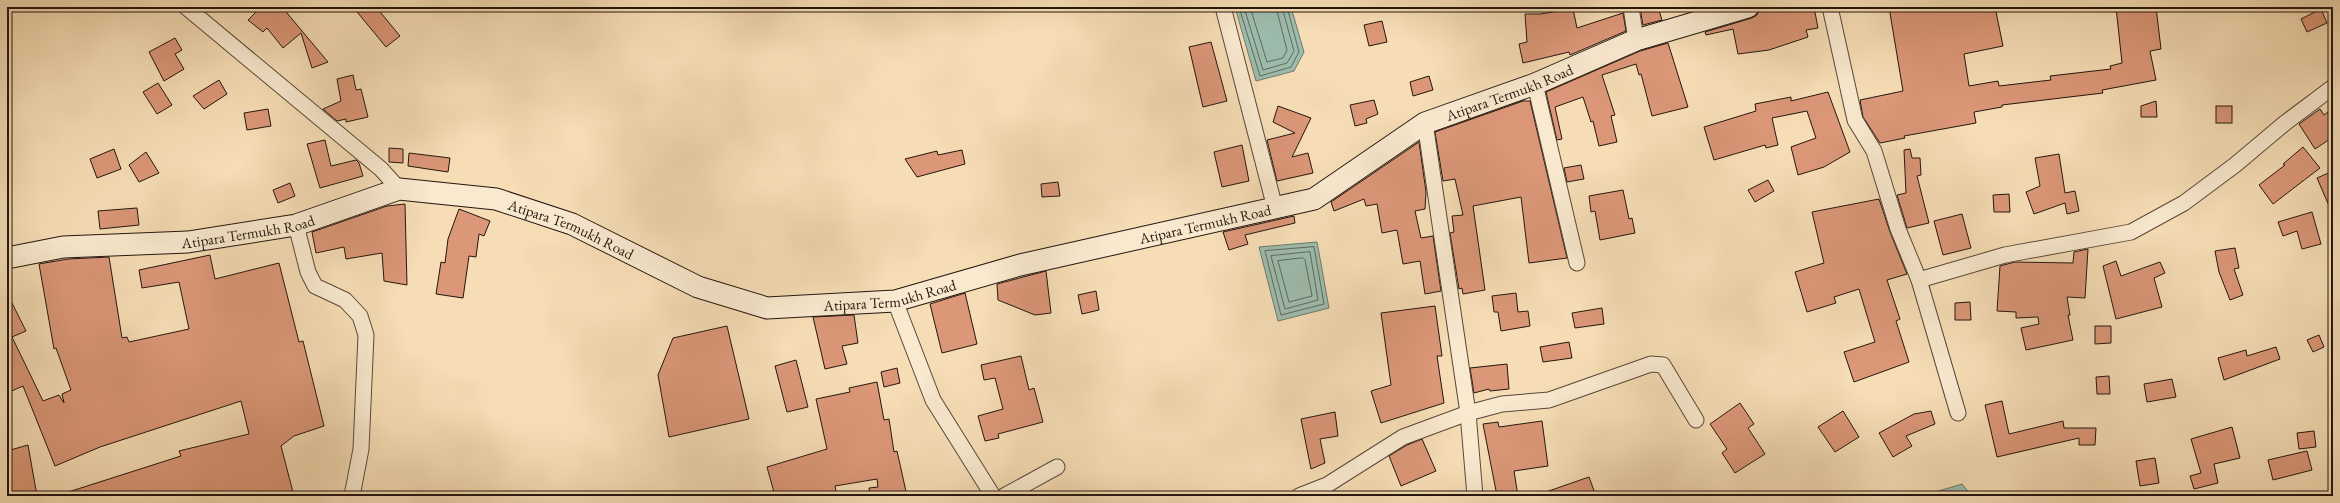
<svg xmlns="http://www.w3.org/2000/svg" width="2340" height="503" viewBox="0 0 2340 503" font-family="'EB Garamond',serif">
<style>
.water{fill:#9dbcad;stroke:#6d7a6e}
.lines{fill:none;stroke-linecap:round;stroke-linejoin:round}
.shore{stroke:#60695e;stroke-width:1}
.building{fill:#db9778;stroke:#24160f}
.minor-casing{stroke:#584838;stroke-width:17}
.secondary-casing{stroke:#24160f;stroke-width:23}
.minor{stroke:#f9e9cf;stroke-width:15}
.secondary{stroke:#f9e9cf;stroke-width:21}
.labels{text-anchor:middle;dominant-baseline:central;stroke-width:3;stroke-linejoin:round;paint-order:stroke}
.street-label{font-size:15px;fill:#24160f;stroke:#f9e9cf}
</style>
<rect width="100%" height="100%" fill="#f6ddb5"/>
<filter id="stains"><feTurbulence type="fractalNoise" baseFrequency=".005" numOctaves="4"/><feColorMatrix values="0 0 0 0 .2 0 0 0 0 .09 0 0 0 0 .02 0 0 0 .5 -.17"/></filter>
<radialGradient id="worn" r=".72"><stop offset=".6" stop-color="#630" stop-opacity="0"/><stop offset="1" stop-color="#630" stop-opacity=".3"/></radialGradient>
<g class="water">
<path d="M1235,7H1291L1304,52L1294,71L1256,81Z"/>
<path d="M1317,242L1329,308L1278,321L1259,247Z"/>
<path d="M1962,484L1972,496L1925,495Z"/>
</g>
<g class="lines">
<g class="shore">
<path d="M1239,7L1260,76L1291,67L1299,52L1287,7"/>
<path d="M1244,7L1263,70L1287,63L1294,51L1282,7"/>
<path d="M1250,7L1267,62L1283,58L1287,50L1276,7"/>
<path d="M1314,247L1324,304L1281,315L1265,251Z"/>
<path d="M1310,252L1318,300L1285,309L1271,256Z"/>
<path d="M1303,258L1305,260L1312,296L1289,302L1278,261Z"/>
</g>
</g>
<g class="building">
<path d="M261,7H282L328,62L312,68L301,33L283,48L267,28L263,32L248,20Z"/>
<path d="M353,7H376L400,36L386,47Z"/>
<path d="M1658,7L1662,20L1643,25L1640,8Z"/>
<path d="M1767,7H1814L1818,28L1806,30L1808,37L1769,50L1738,54L1733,29L1706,35L1705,32L1752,18L1757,15L1760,9Z"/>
<path d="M1889,7H1995L2003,46L1964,54L1969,86L1998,81L1999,86L2051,80L2050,76L2111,69L2110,66L2122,63L2116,7H2156L2161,49L2150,51L2156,80L2102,90L2103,93L2002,105V107L1974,112L1976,123L1904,136L1905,138L1880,143L1863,117L1860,100L1903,91Z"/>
<path d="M1573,9L1577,28L1623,13L1626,31L1570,55L1569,52L1523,63L1519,44L1527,42L1525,14H1540Z"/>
<path d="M2321,9L2327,23L2307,32L2301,19Z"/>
<path d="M1382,21L1387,42L1369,46L1364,25Z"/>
<path d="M175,38L182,50L175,54L184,69L164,81L149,52Z"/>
<path d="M1211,42L1227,101L1203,107L1189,47Z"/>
<path d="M1668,43L1688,107L1652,116L1641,74L1639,75L1636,64L1602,75L1615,115L1611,116L1617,142L1599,146L1593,121L1591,122L1583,97L1555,107L1562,139L1557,140L1546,92L1640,51Z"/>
<path d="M353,75L356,90L361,89L368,117L346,122V119L337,121L323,109L341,101L337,79Z"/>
<path d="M1429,76L1433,90L1413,96L1410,82Z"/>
<path d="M219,80L227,94L204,109L193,96Z"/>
<path d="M158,83L172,105L157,114L143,92Z"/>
<path d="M1828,92L1850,152L1824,167L1798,175L1791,147L1816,138L1807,111L1772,118L1778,145L1766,148L1765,145L1714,160L1704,127L1756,111L1755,104L1791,97V101Z"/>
<path d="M1374,100L1378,114L1366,119L1367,123L1355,126L1350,105Z"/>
<path d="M1523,101H1530L1567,258L1529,263L1521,197L1473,206L1485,290L1463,294L1462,288L1459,289L1450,233L1454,232L1452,216L1463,215L1455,179L1443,181L1435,132Z"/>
<path d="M2156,101L2157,117H2141V106Z"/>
<path d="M1278,106L1311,118L1292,157L1308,153L1313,173L1277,181L1267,140L1295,133L1273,122Z"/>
<rect x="2216" y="106" width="16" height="17"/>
<path d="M2333,108V137L2315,149L2299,124L2320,109L2324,115Z"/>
<path d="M268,109L271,126L247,130L244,113Z"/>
<path d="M325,140L331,166L356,160L359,163L363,176L320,188L307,144Z"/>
<path d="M1419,142L1426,192L1425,209L1415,211L1421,238L1433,236L1441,291L1425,294L1420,261L1403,264L1397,230L1382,233L1377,204L1366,206L1364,199L1334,211L1331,202Z"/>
<path d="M1242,145L1249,181L1222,187L1214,152Z"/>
<path d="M2303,147L2320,168L2273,204L2259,185L2285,165L2283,164Z"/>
<path d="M389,148L403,149V163L389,162Z"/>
<path d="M114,149L121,169L97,178L90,159Z"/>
<path d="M1910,149L1912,158H1920L1921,175L1917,176L1929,223L1907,228L1897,195L1906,193L1904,150Z"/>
<path d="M962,150L965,164L917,177L905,159L937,151L938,155Z"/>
<path d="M146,152L159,173L139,182L129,165Z"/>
<path d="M409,153L450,158L448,172L408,166Z"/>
<path d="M2059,154L2065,193L2075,191L2079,211L2067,214L2065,203L2034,214L2026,192L2040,186L2035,158Z"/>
<path d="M1581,165L1584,179L1567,182L1564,168Z"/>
<path d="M2333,171V215L2317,178Z"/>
<path d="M1768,180L1774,191L1755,202L1748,190Z"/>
<path d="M1058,182L1060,196L1042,197L1041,184Z"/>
<path d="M290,183L295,196L278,203L273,190Z"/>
<path d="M1623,190L1629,219L1632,218L1635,233L1600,240L1595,211L1591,212L1589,196Z"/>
<path d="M2009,194L2010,212H1994L1993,195Z"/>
<path d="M1879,199L1890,232L1907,274L1887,280L1900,319L1896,321L1909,362L1854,382L1844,352L1875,342L1859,289L1834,297L1836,303L1807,312L1795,272L1824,263L1812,212Z"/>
<path d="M405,204L407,285L384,281L382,253L346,259L344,247L316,253L312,232L387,206Z"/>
<path d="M137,208L139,225L100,229L98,211Z"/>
<path d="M459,209L490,221L484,236L479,234L476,257L469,256L463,298L436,294L441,262L445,263L448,239Z"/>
<path d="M2312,212L2321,244L2302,249L2297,231L2283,236L2278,222Z"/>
<path d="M1962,214L1971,248L1943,255L1934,221Z"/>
<path d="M1294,216L1295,223L1245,235L1248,244L1229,250L1223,232Z"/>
<path d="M2235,248L2239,268L2234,269L2243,295L2230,300L2219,272L2215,251Z"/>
<path d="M2088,249L2085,298L2067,297L2070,315H2068L2073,340L2026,350L2021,328L2039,324L2038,317L2016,318V312L1997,311L2000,266L2015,262L2073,263L2074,252Z"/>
<path d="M210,255L215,279L279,263L299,342L303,341L324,426L294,436L281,446L294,496H191L190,492L178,496H63L62,494L181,456L179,451L249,434L241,401L100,447L55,466L23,386L7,393V293L26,331L12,337L43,401L59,395L64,403L62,394L71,390L56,348L54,349L39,264L68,259L109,257L122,338L127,337L129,342L189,329L179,282L142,288L139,270Z"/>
<path d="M2116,261L2121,276L2160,262L2165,273L2154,278L2162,307L2116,319L2103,266Z"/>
<path d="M1046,271L1051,313L1035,315L998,300L997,284Z"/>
<path d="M1096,291L1099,310L1082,314L1078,295Z"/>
<path d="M965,293L977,344L942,353L930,304Z"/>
<path d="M1516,293L1518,312L1528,311L1530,326L1501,331L1498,312H1494L1492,296Z"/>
<path d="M1970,302L1971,320H1955V303Z"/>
<path d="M1435,306L1442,356H1437L1444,403L1381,423L1371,391L1391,385L1381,313Z"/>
<path d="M1602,308L1604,324L1575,328L1572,313Z"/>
<path d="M854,315L858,343L842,346L847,364L825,369L813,317Z"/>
<path d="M727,326L749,419L669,437L658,375L673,338Z"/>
<path d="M2095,326H2111V343L2095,344Z"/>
<path d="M2319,335L2324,347L2313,352L2307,340Z"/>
<path d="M1569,342L1572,358L1543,362L1540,347Z"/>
<path d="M2276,347L2280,359L2224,380L2218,358L2246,350L2247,356Z"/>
<path d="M1021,356L1029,390L1034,388L1043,422L998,434L999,438L985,441L978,416L1003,409L995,378L984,380L981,365Z"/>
<path d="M796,360L808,407L787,412L775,366Z"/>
<path d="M1507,364L1509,389L1490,391L1489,389L1474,393L1470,368Z"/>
<path d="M897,368L900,383L884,387L881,372Z"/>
<path d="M2109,376L2110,394H2097L2096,377Z"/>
<path d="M2172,379L2176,397L2147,402L2144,384Z"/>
<path d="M877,382L884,420L889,419L894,452L897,451L907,496H870L869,488L878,487L877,479L835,486L836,491L819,496H775L767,467L827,449L816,399L850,392L849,388Z"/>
<path d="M2002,401L2009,434L2063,421L2064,428H2096L2095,445H2079V438L1997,457L1985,405Z"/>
<path d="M1740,403L1754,424L1748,428L1765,454L1735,473L1722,453L1727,449L1710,424Z"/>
<path d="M1843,411L1859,437L1835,452L1818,427Z"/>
<path d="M1931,411L1935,424L1906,436L1912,446L1893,457L1879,433L1914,414Z"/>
<path d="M1335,412L1338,436L1320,439L1325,463L1311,469L1301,419Z"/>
<path d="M1542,421L1548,466L1514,471L1518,496H1497L1483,424L1498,422L1499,427Z"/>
<path d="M2232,427L2240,458L2214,464L2218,483L2194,489L2190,476L2201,473L2191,439Z"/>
<path d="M2314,431L2316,447L2299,449L2297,433Z"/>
<path d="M1422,439L1436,471L1401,486L1389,456L1407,445Z"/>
<path d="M28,445L37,496H7V451Z"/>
<path d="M2307,451L2312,470L2273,480L2268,460Z"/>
<path d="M2155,458L2159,483L2140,486L2136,461Z"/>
<path d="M1589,477L1596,496H1541L1540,494Z"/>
</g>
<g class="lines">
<defs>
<g id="minor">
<path d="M186,7L381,169L399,189"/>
<path d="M1223,7L1275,208"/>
<path d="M1631,7L1636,40"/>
<path d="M1830,7L1855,120L1874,151L1898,229L1919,280L1958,413"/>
<path d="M1535,84L1577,263"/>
<path d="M1425,123L1468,413L1475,496"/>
<path d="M296,225L308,272L315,286L345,300L360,316L366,335L361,449L352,496"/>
<path d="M1919,280L2005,255L2131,232L2184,203L2235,165L2285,123L2333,87"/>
<path d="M895,301L933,400L993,496"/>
<path d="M1004,496L1057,467"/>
<path d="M1299,496L1327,485L1403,437L1468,413L1502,404L1549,400L1651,364L1663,365L1696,420"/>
</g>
<g id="secondary">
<path id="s1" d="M7,258L63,247L188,242L296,225L399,189L496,199L572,224L698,287L767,308L895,301L1020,265L1314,199L1425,123L1535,84L1636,40L1748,7"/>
</g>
</defs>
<use href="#minor" class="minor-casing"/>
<use href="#secondary" class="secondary-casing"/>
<use href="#minor" class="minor"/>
<use href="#secondary" class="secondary"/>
</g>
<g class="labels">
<g class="street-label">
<text stroke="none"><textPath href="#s1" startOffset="1575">Atipara Termukh Road</textPath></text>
<text stroke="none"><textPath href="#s1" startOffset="1239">Atipara Termukh Road</textPath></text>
<text stroke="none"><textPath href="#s1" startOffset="243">Atipara Termukh Road</textPath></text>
<text stroke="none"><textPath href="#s1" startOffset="579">Atipara Termukh Road</textPath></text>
<text stroke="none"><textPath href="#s1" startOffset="915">Atipara Termukh Road</textPath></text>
</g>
</g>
<rect width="2340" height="503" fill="none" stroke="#f6ddb5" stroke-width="24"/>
<rect x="8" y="8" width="2324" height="487" fill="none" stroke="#24160f" stroke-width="2"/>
<rect x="12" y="12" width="2316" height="479" fill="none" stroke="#24160f"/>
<rect width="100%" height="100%" filter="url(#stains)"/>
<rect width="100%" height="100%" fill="url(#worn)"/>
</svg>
